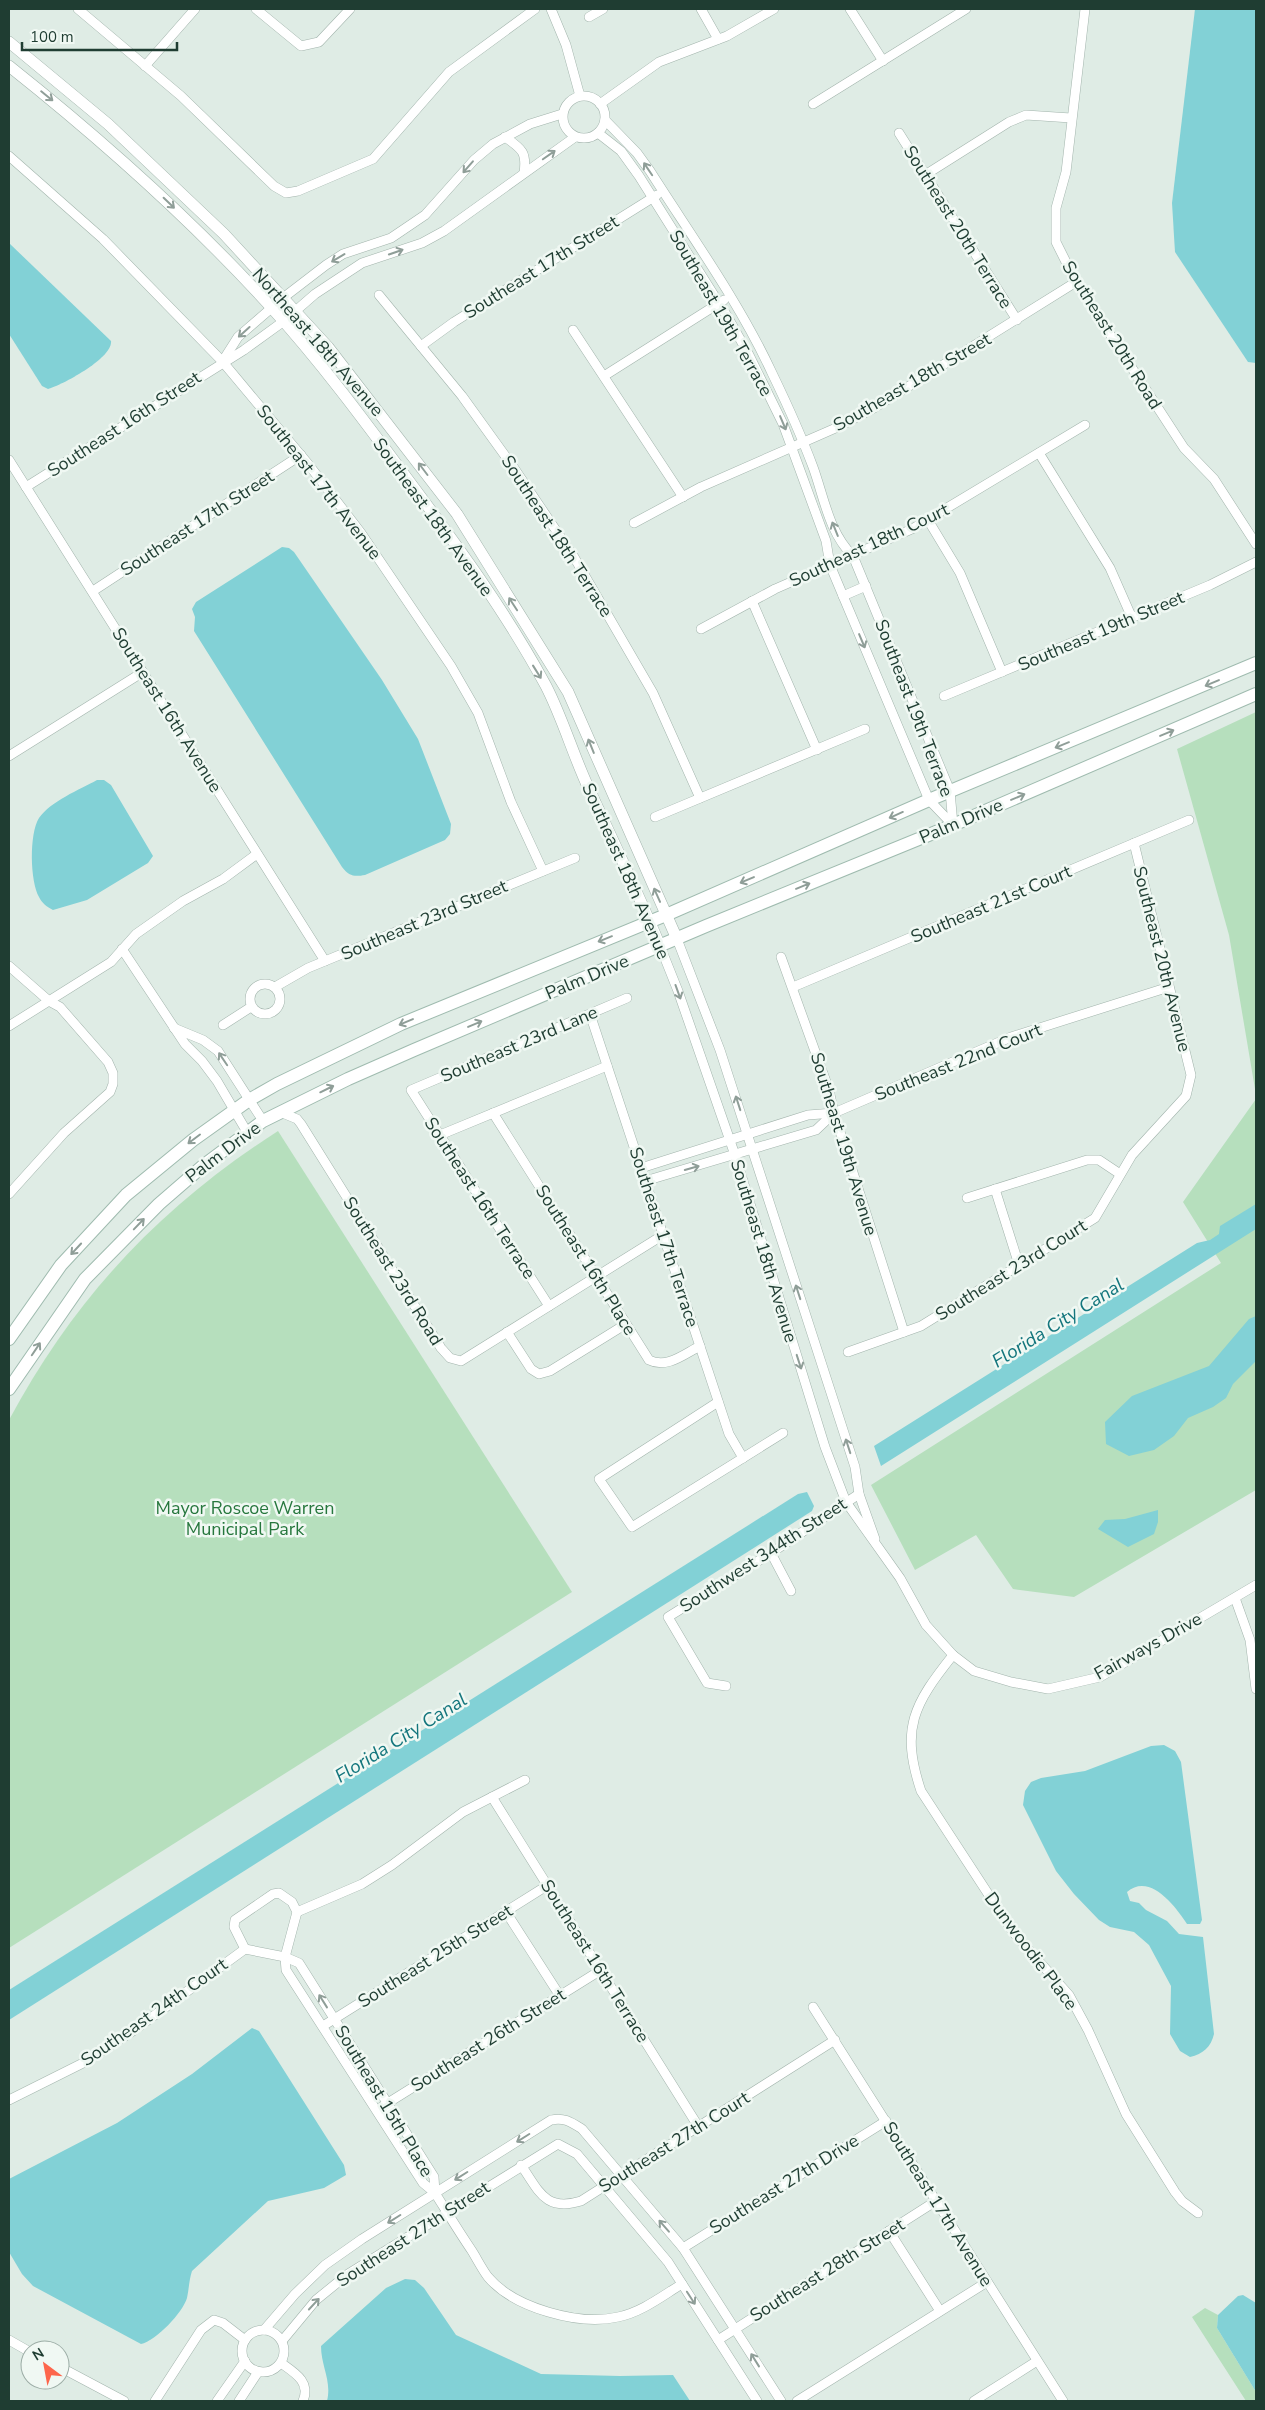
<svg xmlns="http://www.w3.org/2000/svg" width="1265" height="2410" viewBox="0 0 1265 2410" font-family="'Nunito Sans',sans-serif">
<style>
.green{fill:#b6dfbd}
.water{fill:#82d1d6}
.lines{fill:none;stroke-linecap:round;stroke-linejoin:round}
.minor-casing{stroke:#a2b4ac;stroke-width:10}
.tertiary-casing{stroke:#a2b4ac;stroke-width:12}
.secondary-casing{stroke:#9fbbaf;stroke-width:14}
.minor{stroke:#fff;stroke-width:9}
.tertiary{stroke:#fff;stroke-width:11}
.secondary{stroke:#fff;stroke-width:12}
.oneway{stroke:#8f9e98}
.labels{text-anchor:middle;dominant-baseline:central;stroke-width:5;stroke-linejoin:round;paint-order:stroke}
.street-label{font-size:18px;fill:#1f3d32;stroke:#f0f8f3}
.park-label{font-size:18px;fill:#26773d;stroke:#f0f8f3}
.water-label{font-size:19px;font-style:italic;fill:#14767d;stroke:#f0f8f3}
</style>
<rect width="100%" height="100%" fill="#dfece5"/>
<g class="green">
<path d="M1256,712V1095L1229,935L1177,749Z"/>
<path d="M1256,1099V1490L1074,1597L1013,1589L976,1535L915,1570L871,1485L1221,1263L1183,1202Z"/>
<path d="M278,1131L572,1592L9,1948V1420C75,1297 160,1207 278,1131Z"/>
<path d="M1205,2308L1218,2315L1217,2328L1256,2392V2401H1246L1192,2317Z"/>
</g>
<g class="water">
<path d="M1195,9H1256V363L1248,362L1175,252L1172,203Z"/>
<path d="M9,243L111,341C113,358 62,385 48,389L42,386L9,334Z"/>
<path d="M282,547L289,548L294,552L382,680L418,739L451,824L450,834L445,840L365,875C354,877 349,876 342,867L194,631L195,617L192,609L196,602Z"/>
<path d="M97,780H104L111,785L153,856L148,863L87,900L53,910C47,907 42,903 39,897C30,881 29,834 39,818C51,801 79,790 97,780Z"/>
<path d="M1256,1204V1229L881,1466L874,1446L1197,1243L1210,1240L1219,1234L1220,1226Z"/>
<path d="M1256,1316V1361L1233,1384L1226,1398L1213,1407L1188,1418L1174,1436L1154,1450L1129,1456L1106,1444L1105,1422L1132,1396L1209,1366L1249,1319Z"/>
<path d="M807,1492L814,1506L812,1511L9,2020V1990L798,1494Z"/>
<path d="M1158,1510V1522L1154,1534L1128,1547L1098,1529L1105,1520L1125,1519Z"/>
<path d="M1164,1745L1175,1751L1181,1762L1202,1920L1200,1924H1187C1176,1907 1150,1872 1127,1892L1130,1901L1139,1903L1146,1910L1167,1921L1179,1934L1203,1937L1214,2034C1211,2047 1203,2054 1190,2057L1180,2051L1170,2034L1171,1986L1149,1945L1134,1932L1110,1927L1099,1920L1074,1894L1056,1871L1023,1805L1025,1791L1031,1782L1041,1778L1085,1771L1151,1746Z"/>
<path d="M252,2028L259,2031L344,2165L346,2175L324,2188L268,2201L192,2271C189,2280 189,2289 187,2298C183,2312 156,2341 141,2344L33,2286L22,2274L9,2252V2179L117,2123L192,2074Z"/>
<path d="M405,2279L415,2280L424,2288L456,2335L541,2374L620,2376L673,2375L690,2401H327C332,2381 321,2366 321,2346L386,2288Z"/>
<path d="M1243,2295L1256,2303V2392L1217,2328L1218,2315L1238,2296Z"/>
</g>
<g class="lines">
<defs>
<g id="minor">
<path d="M78,9L181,96L274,186L286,193L298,191L373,159L449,72L535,9"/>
<path d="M256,9L301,46L319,42L350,9"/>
<path d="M551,9L566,45L580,96"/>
<path d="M701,9L718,39"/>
<path d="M850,9L883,61"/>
<path d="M1085,9L1066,172L1056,208V242L1076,282L1184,448L1214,479L1256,544"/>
<path d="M589,17L603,9"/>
<path d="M145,66L195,9"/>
<circle cx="584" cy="117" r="21"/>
<path d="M600,104L659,62L727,36L774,9"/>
<path d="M813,104L966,9"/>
<path d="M605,120L637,153L650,171C692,237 739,302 772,373C787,404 801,435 813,467C824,497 829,533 853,556L950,791L953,825"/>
<path d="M598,133L621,151L639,176L727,316L749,355L783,424L826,541L830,565L929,800L953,825"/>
<path d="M899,133L1017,320"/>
<path d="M505,137C522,149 527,152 524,173"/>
<path d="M9,156L103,239L222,361L309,465L361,533L451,666L478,713L511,802L543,871"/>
<path d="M925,175L1009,122L1026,115L1071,118"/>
<path d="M379,295L462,396L514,468L574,557L653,693L700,798"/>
<path d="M573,330L683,497"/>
<path d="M421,346L454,322L657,195"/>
<path d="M224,359L238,337L283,298L326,265L343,254L391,238L425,215L474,160L493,144L530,124L562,114"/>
<path d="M604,376L724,300"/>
<path d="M1039,453L1110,568L1132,618"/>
<path d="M9,460L325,961"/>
<path d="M26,487L244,350L284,321L315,294L362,263L422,243L444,231L575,137"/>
<path d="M928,520L960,573L1002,672"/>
<path d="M634,523L701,487L838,427L874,408L1076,282"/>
<path d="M93,591L301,455"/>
<path d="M843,596L866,586"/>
<path d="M752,601L817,750"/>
<path d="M701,629L775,589L912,529L1085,425"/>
<path d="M944,696L1210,585L1256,562"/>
<path d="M9,756L143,672"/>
<path d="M655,817L865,729"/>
<path d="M677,939L720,1050L855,1467L859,1494L875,1539"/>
<path d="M660,946L678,991L735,1155L825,1447L846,1502L900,1578L926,1625L953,1655L974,1671L1011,1682L1048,1689L1100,1677L1256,1585"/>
<path d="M122,949L185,1044L202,1061L217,1081L247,1132"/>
<path d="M781,957L829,1090L834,1113L904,1332"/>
<path d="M9,966L49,1001L60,1007L108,1062L113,1073V1084L110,1092L64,1133L9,1194"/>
<circle cx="265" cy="999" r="15"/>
<path d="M275,987L308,968L575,858"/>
<path d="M793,987L1189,820"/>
<path d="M590,1014L729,1434L743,1458"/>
<path d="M223,1025L251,1007"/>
<path d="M9,1026L111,962L136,934L183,901L223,879L257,854"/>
<path d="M174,1028L203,1040L218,1051L263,1121"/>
<path d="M280,1112L297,1119L301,1124L441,1348L450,1358L461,1361L663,1235"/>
<path d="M493,1113L649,1360C667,1369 684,1354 700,1346"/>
<path d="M440,1135L607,1066"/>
<path d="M641,1168L808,1115L834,1113L1011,1037L1169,987"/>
<path d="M645,1181L816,1130L834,1113"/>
<path d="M995,1189L1019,1265"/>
<path d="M967,1198L1087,1160H1099L1120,1174"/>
<path d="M549,1306L411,1090L627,998"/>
<path d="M507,1332L531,1369L539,1374L550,1371L626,1324"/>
<path d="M848,1352L921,1326L1095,1218L1132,1155L1186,1096L1191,1075L1134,843"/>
<path d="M718,1402L599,1479L632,1527L783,1433"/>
<path d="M771,1553L791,1591"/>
<path d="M1235,1598L1250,1640L1256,1689"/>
<path d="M953,1655C914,1704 900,1728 921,1791L1013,1932L1069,1995L1088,2030L1126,2114L1175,2192L1182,2201L1198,2213"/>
<path d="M726,1686L707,1683L668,1617L771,1553L859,1494"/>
<path d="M492,1797L698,2126"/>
<path d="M279,1893L292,1902L297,1912L285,1957L245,1949L234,1927L235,1920L273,1894Z"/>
<path d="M297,1912L362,1884L392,1865L463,1812L525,1780"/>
<path d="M506,1912L560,1996"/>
<path d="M813,2007L1063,2401"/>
<path d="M323,2026L548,1885"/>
<path d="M9,2100L83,2063L133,2031L245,1949"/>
<path d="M383,2106L601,1970"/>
<path d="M521,2165C539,2191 545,2212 581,2201L835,2040"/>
<path d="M435,2193L434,2177L299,1963L285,1957L286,1970L423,2183L435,2193C447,2212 459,2232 472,2251C477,2259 482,2269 488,2277C514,2308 579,2326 618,2317C642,2312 662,2296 682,2284"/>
<path d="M889,2231L940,2311"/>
<path d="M683,2248L886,2121"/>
<circle cx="263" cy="2351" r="21"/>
<path d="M264,2330L295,2294L325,2265L362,2239L551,2120C564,2117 571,2122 582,2129L683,2248L781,2401"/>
<path d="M9,2340L30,2352"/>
<path d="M718,2340L936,2201"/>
<path d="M282,2341L316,2300L348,2274L558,2144L577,2154L668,2262L757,2401"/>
<path d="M281,2363C295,2373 311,2382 303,2401"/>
<path d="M60,2367L124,2401"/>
<path d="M155,2401L201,2330L214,2320L223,2323L245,2340"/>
<path d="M217,2401L245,2361"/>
<path d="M239,2401L258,2372"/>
<path d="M797,2401L987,2282"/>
<path d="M974,2401L1037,2361"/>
</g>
<g id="tertiary">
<path d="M9,42L108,124L224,234L328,347L457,514L568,692L677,939"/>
<path d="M9,66C102,140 191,219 271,307C320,361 363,419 406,477C456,544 506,612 546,686C563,719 573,755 589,789C613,841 638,893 660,946"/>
</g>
<g id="secondary">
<path d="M9,1339L61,1265L126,1195L193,1140L249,1100L277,1084L401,1024L666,915L929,800L1256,663"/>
<path d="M9,1389L85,1279L159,1204L204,1165L263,1121L348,1079L414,1050L706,926L953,825L1256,694"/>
</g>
</defs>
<use href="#minor" class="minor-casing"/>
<use href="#tertiary" class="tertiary-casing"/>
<use href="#secondary" class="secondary-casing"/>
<use href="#minor" class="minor"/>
<use href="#tertiary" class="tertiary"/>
<use href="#secondary" class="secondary"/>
</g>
<defs><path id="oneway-shaft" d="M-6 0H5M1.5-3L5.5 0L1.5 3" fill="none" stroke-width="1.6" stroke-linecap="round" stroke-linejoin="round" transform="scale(1.25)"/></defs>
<g class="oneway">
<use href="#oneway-shaft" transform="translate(47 96) rotate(39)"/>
<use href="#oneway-shaft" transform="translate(549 155) rotate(-35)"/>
<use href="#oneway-shaft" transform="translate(468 167) rotate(131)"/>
<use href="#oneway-shaft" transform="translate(648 169) rotate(-124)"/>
<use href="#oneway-shaft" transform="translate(169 203) rotate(44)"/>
<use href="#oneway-shaft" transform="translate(396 252) rotate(-19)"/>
<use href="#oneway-shaft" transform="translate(338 258) rotate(149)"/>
<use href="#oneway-shaft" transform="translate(244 332) rotate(138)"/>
<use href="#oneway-shaft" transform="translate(783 423) rotate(67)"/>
<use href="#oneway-shaft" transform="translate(423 469) rotate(-127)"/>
<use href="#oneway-shaft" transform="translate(835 529) rotate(-112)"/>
<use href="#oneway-shaft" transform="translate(513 604) rotate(-123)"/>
<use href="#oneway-shaft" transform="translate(862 641) rotate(67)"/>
<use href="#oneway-shaft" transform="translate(537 672) rotate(58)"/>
<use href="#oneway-shaft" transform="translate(1212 683) rotate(157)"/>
<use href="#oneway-shaft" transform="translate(1167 733) rotate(-23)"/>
<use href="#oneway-shaft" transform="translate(1062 745) rotate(158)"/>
<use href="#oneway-shaft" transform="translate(591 746) rotate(-112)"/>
<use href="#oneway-shaft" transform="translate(1018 797) rotate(-23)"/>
<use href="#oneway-shaft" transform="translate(896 815) rotate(156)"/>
<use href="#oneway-shaft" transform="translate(747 880) rotate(157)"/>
<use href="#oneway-shaft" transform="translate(803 886) rotate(-22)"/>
<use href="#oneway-shaft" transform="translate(657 895) rotate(-114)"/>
<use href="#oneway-shaft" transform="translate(605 939) rotate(158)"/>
<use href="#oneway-shaft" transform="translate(678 992) rotate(70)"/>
<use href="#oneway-shaft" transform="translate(406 1022) rotate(157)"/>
<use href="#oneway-shaft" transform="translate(475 1024) rotate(-23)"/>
<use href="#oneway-shaft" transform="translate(223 1059) rotate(-124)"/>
<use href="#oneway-shaft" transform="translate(327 1089) rotate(-26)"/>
<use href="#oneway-shaft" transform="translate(738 1103) rotate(-108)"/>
<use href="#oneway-shaft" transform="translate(194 1139) rotate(143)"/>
<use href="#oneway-shaft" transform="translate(692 1168) rotate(-16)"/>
<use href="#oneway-shaft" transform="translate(139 1224) rotate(-46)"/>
<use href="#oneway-shaft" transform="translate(76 1249) rotate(133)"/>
<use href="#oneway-shaft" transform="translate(798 1292) rotate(-108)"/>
<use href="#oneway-shaft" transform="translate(36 1349) rotate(-56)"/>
<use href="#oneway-shaft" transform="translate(799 1362) rotate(72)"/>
<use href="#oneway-shaft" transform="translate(848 1446) rotate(-108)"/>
<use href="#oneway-shaft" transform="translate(323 2001) rotate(-122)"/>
<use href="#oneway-shaft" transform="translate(523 2138) rotate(148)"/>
<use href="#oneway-shaft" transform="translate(461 2176) rotate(148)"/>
<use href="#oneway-shaft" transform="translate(394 2219) rotate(148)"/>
<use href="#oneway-shaft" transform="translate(664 2226) rotate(-131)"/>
<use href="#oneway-shaft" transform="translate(691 2298) rotate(57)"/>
<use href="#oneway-shaft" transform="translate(314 2304) rotate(-47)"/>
<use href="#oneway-shaft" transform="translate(755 2360) rotate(-122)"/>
</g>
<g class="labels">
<g class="street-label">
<text transform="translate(958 227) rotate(58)">Southeast 20th Terrace</text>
<text transform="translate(541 267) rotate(-32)">Southeast 17th Street</text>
<text transform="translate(721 313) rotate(60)">Southeast 19th Terrace</text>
<text transform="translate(1112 335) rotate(58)">Southeast 20th Road</text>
<text transform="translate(318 342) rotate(49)">Northeast 18th Avenue</text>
<text transform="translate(912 382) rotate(-30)">Southeast 18th Street</text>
<text transform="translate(124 424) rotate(-33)">Southeast 16th Street</text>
<text transform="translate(319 482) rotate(52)">Southeast 17th Avenue</text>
<text transform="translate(433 517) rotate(54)">Southeast 18th Avenue</text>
<text transform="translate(197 523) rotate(-33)">Southeast 17th Street</text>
<text transform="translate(557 536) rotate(57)">Southeast 18th Terrace</text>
<text transform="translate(869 545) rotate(-25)">Southeast 18th Court</text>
<text transform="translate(1101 631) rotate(-23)">Southeast 19th Street</text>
<text transform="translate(914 708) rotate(69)">Southeast 19th Terrace</text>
<text transform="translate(167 710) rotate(58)">Southeast 16th Avenue</text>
<text transform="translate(961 821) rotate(-23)">Palm Drive</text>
<text transform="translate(626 871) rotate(66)">Southeast 18th Avenue</text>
<text transform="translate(991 904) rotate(-23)">Southeast 21st Court</text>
<text transform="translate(424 920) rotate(-23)">Southeast 23rd Street</text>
<text transform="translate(1162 959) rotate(76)">Southeast 20th Avenue</text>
<text transform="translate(587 977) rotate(-23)">Palm Drive</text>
<text transform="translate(519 1044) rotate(-23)">Southeast 23rd Lane</text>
<text transform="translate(958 1062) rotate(-22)">Southeast 22nd Court</text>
<text transform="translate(844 1144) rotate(73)">Southeast 19th Avenue</text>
<text transform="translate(223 1152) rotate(-37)">Palm Drive</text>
<text transform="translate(480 1198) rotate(57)">Southeast 16th Terrace</text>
<text transform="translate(664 1237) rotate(72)">Southeast 17th Terrace</text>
<text transform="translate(764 1251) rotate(73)">Southeast 18th Avenue</text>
<text transform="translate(586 1260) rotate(58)">Southeast 16th Place</text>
<text transform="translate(1011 1270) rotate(-32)">Southeast 23rd Court</text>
<text transform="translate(393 1271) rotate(58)">Southeast 23rd Road</text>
<text transform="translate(763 1555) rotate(-33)">Southwest 344th Street</text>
<text transform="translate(1148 1646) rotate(-29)">Fairways Drive</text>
<text transform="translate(1031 1951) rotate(53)">Dunwoodie Place</text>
<text transform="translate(435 1956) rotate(-32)">Southeast 25th Street</text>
<text transform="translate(595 1961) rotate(58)">Southeast 16th Terrace</text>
<text transform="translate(154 2012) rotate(-35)">Southeast 24th Court</text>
<text transform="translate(488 2040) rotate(-32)">Southeast 26th Street</text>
<text transform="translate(384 2101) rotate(59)">Southeast 15th Place</text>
<text transform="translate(674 2142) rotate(-32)">Southeast 27th Court</text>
<text transform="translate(784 2184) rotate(-32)">Southeast 27th Drive</text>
<text transform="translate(938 2204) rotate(58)">Southeast 17th Avenue</text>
<text transform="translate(413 2234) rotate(-33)">Southeast 27th Street</text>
<text transform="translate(827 2270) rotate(-32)">Southeast 28th Street</text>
</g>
<g class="park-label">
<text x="245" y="1508">Mayor Roscoe Warren<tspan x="245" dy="21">Municipal Park</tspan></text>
</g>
<g class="water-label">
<text transform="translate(1058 1323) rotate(-32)">Florida City Canal</text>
<text transform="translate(401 1738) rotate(-32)">Florida City Canal</text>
</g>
</g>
<rect width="1265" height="2410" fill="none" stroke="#1f3d32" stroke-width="20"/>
<g transform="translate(45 2365) rotate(328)"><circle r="24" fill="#f0f8f3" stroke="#9cada6"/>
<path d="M0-4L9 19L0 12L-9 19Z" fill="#fd664c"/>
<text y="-8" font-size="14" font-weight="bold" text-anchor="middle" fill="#1f3d32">N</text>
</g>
<path d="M22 42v8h155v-8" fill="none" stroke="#1f3d32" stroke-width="2.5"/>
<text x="30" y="42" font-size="15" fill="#1f3d32" stroke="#f0f8f3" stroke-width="4" paint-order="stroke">100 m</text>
</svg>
